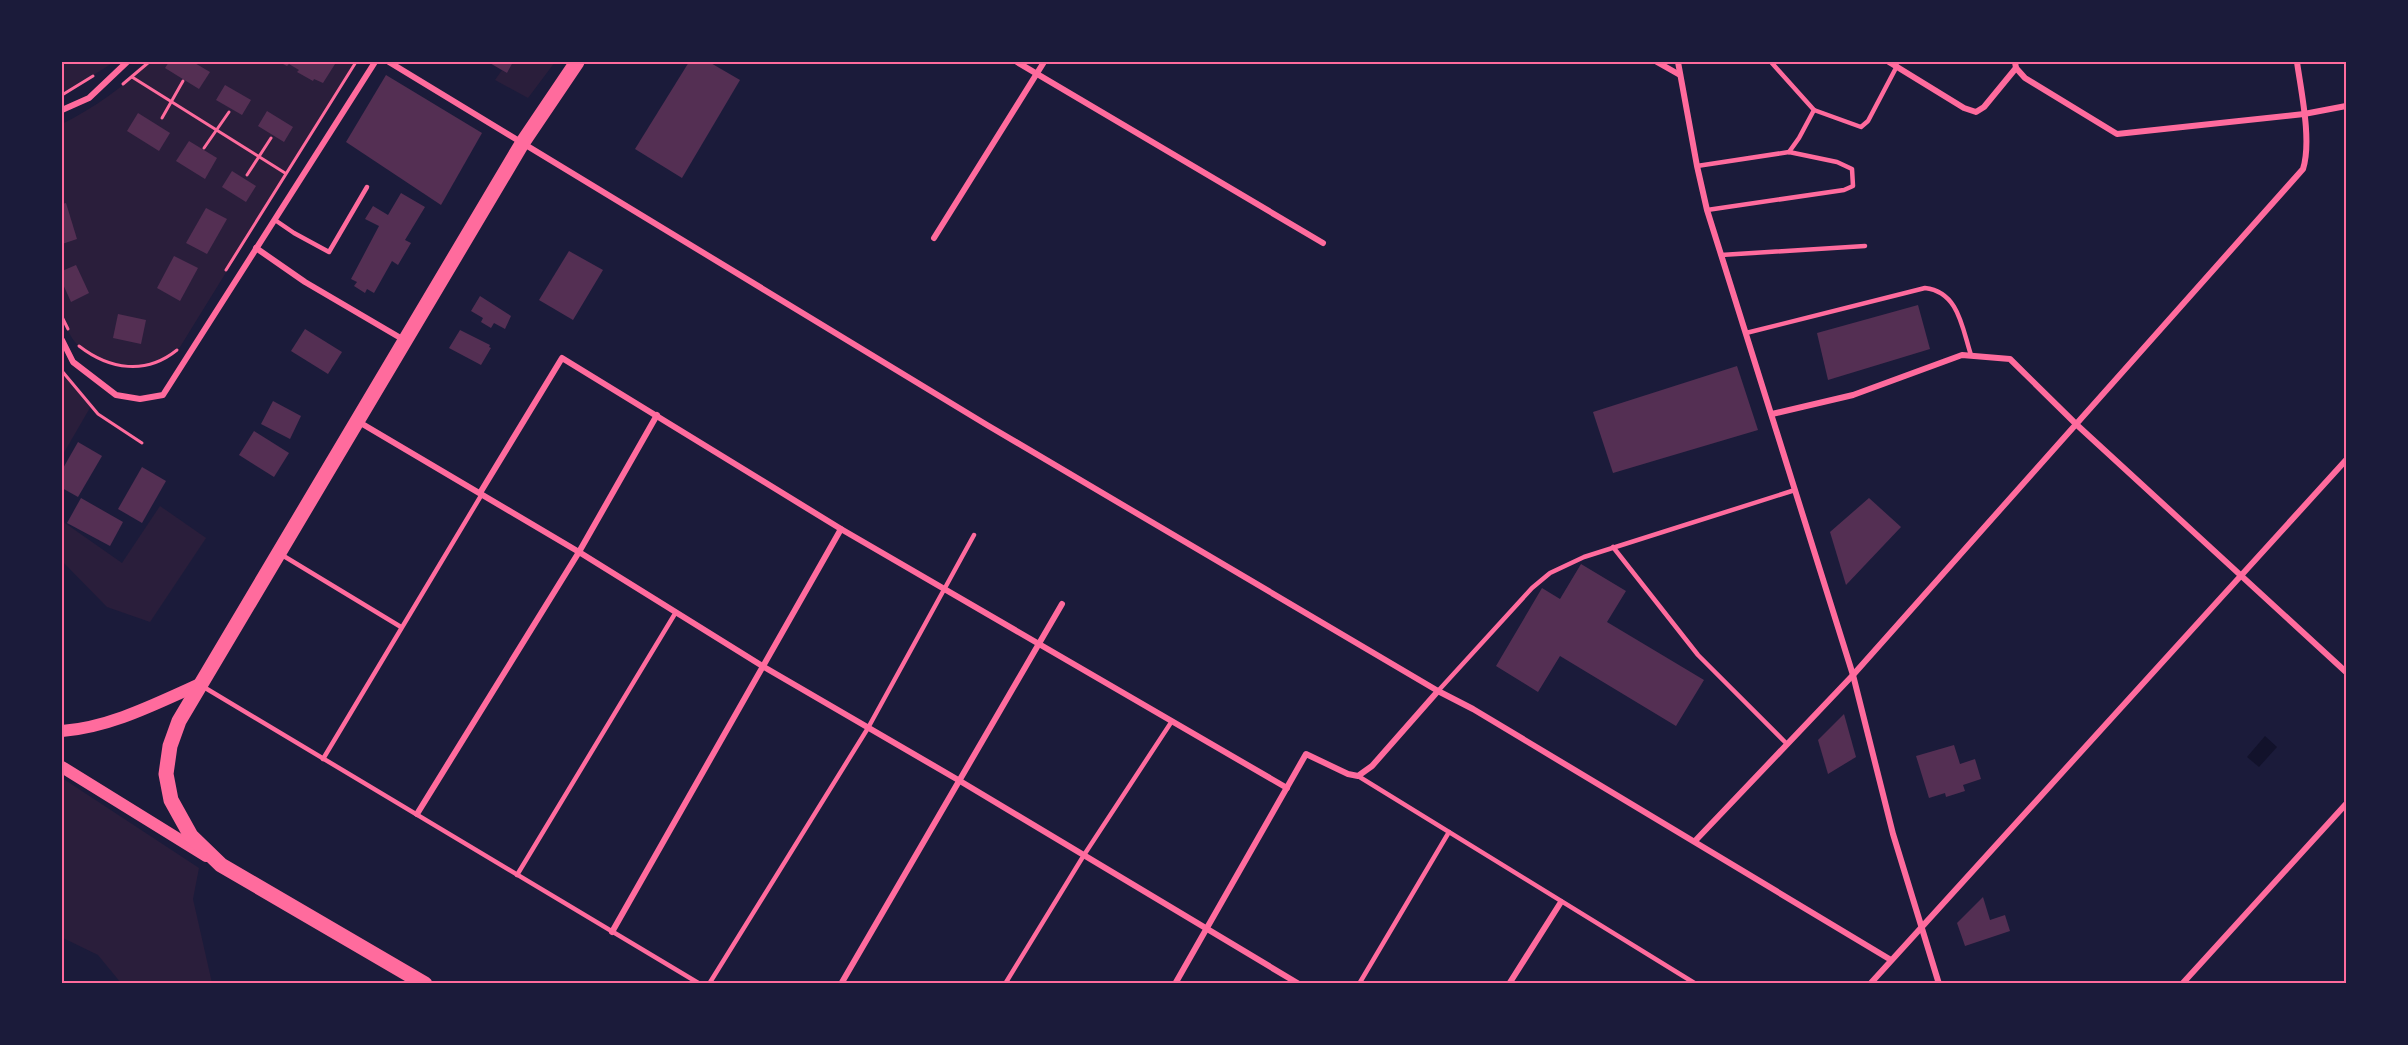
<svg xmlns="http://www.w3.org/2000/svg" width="2408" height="1045" viewBox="0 0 2408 1045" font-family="Spectral,serif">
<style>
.green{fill:#2a1e3b}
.water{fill:#12122b}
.building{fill:#542f53}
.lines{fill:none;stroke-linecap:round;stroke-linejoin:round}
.path{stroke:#ff6b9d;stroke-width:3}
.service{stroke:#ff6b9d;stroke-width:4.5}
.minor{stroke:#ff6b9d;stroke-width:6}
.secondary{stroke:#ff6b9d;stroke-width:12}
.primary{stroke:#ff6b9d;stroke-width:15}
.neatline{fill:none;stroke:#ff6b9d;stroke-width:2}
</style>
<rect width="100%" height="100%" fill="#1b1b3a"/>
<g class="green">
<path d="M62,62H114L62,95Z"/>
<path d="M149,62H356L180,347C170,355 156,365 143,367C123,370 87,358 75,342C69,335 66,325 62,317V124C94,108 123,87 149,62Z"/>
<path d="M513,62H555L528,98L495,80L502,70L507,73Z"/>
<path d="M62,371L91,406L62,456Z"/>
<path d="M160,506L206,538L150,622L107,607L62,561V521L122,563Z"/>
<path d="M62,778L199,868L193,899L212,983H121L98,955L63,938Z"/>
</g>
<path class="water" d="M2265,736L2277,747L2259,767L2247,757Z"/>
<g class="building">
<path d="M169,62H193L210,72L199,89L165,68Z"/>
<path d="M279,62H330L335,64L323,83L314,79L313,81L297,72L299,70L289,64L287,66Z"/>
<path d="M488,62H513L507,73Z"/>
<path d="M689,62H709L740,80L682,178L635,149Z"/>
<path d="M386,75L482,133L441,205L346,142Z"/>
<path d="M225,85L251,100L242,115L216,100Z"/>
<path d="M267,111L293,127L284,142L258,126Z"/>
<path d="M138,113L170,133L159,151L127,131Z"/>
<path d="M189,141L217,158L205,179L176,161Z"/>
<path d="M232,171L256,186L246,202L222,187Z"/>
<path d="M401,193L425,207L405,240L411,243L398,265L392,261L374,293L367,289L365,293L354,286L357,282L351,279L379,226L365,219L373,206L388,215Z"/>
<path d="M66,203L77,239L62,244V204Z"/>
<path d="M206,208L227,219L207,254L186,243Z"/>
<path d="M569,251L603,270L573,320L539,300Z"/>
<path d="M174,256L198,268L180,301L157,288Z"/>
<path d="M76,265L89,293L71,302L62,282V271Z"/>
<path d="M480,296L511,316L505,329L494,323L491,328L481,322L483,318L471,311Z"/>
<path d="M1918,305L1930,349L1828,380L1817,333Z"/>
<path d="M118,314L146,320L141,344L113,338Z"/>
<path d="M305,329L342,352L328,374L291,351Z"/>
<path d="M460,330L490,345L489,347L491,348L481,365L449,348Z"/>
<path d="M1737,366L1758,430L1613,473L1593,412Z"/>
<path d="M273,401L301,416L290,439L261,424Z"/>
<path d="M254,431L289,453L274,477L239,455Z"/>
<path d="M78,442L102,456L78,497L62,488V470Z"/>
<path d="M142,467L166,481L142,523L118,509Z"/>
<path d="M81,498L123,522L110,546L67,523Z"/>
<path d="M1869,498L1901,527L1846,585L1830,532Z"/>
<path d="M1581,564L1626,591L1607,622L1704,680L1676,726L1560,656L1538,692L1496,666L1542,588L1560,599Z"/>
<path d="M1844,714L1856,757L1828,774L1818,740Z"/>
<path d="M1954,745L1960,764L1975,759L1981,779L1963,785L1965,791L1946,797L1945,793L1929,798L1916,756Z"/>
<path d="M1983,897L1990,920L2005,915L2010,931L1965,946L1957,923Z"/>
</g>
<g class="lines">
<g class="path">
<path d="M132,77L285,173"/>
<path d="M123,84L149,62"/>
<path d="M62,95L93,76"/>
<path d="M162,118L183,81"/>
<path d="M204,148L229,112"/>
<path d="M247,175L271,138"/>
<path d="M226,270L356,62"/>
<path d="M62,317L68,329"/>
<path d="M79,346C110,370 146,375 177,350"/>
<path d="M62,371L98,414L142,443"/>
</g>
<g class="service">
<path d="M1771,62L1814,110L1861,127L1868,121L1897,66"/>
<path d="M1789,152L1799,138L1814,110"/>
<path d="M1697,166L1789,152L1837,162L1852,169L1853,186L1844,190L1707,210"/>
<path d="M275,220L294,233L329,252L367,187"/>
<path d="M1721,255L1865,246"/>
<path d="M1746,333L1925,288C1959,292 1962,328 1971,355"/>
<path d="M1613,547L1698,655L1787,744"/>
<path d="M282,555L401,627"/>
<path d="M202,686L700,984"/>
<path d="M1438,691L1532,588L1550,573L1584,557L1795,490"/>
<path d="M323,759L482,494"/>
<path d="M1358,776L1696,984"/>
<path d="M517,875L676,612"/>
<path d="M709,984L868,728L974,535"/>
<path d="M1005,984L1084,855L1172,721"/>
<path d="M1359,984L1449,832"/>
</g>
<g class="minor">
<path d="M389,62L987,425L1438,691L1473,709L1891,960"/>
<path d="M1017,62L1323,243"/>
<path d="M1657,62L1680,75"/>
<path d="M1678,62L1697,166L1707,210L1853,675L1893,834L1939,984"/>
<path d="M1889,62L1964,108L1976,112L1984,107L2016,68"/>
<path d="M2015,62L2016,68L2025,78L2117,134L2304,114L2346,106"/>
<path d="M62,110L89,98L127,62"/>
<path d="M934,238L1044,62"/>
<path d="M256,248L305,282L404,340"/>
<path d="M62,340L73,362L116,395L140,399L163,395L375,62"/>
<path d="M1772,414L1853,395L1962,355L2010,359L2077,425L2346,672"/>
<path d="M359,422L579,552L764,667L960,781L1299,984"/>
<path d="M480,493L562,358L841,529L1287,788"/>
<path d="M417,814L579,552L657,415"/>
<path d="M1695,841L1853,675L2303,169C2312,141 2301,91 2297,62"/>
<path d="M612,932L841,529"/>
<path d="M841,984L1062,604"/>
<path d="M1175,984L1306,754L1348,774L1358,776L1372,766L1438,691"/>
<path d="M1509,984L1561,902"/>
<path d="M1870,984L2346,460"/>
<path d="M2182,984L2346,804"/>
</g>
<g class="secondary">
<path d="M62,731C111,727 155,704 200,684"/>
<path d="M62,767L206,856"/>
</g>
<path class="primary" d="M425,984L221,865L191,836L171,800L166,774L170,746L179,721L523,142L577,62"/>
</g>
<rect width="2408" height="1045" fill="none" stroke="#1b1b3a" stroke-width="126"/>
<rect x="63" y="63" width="2282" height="919" class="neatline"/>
</svg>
